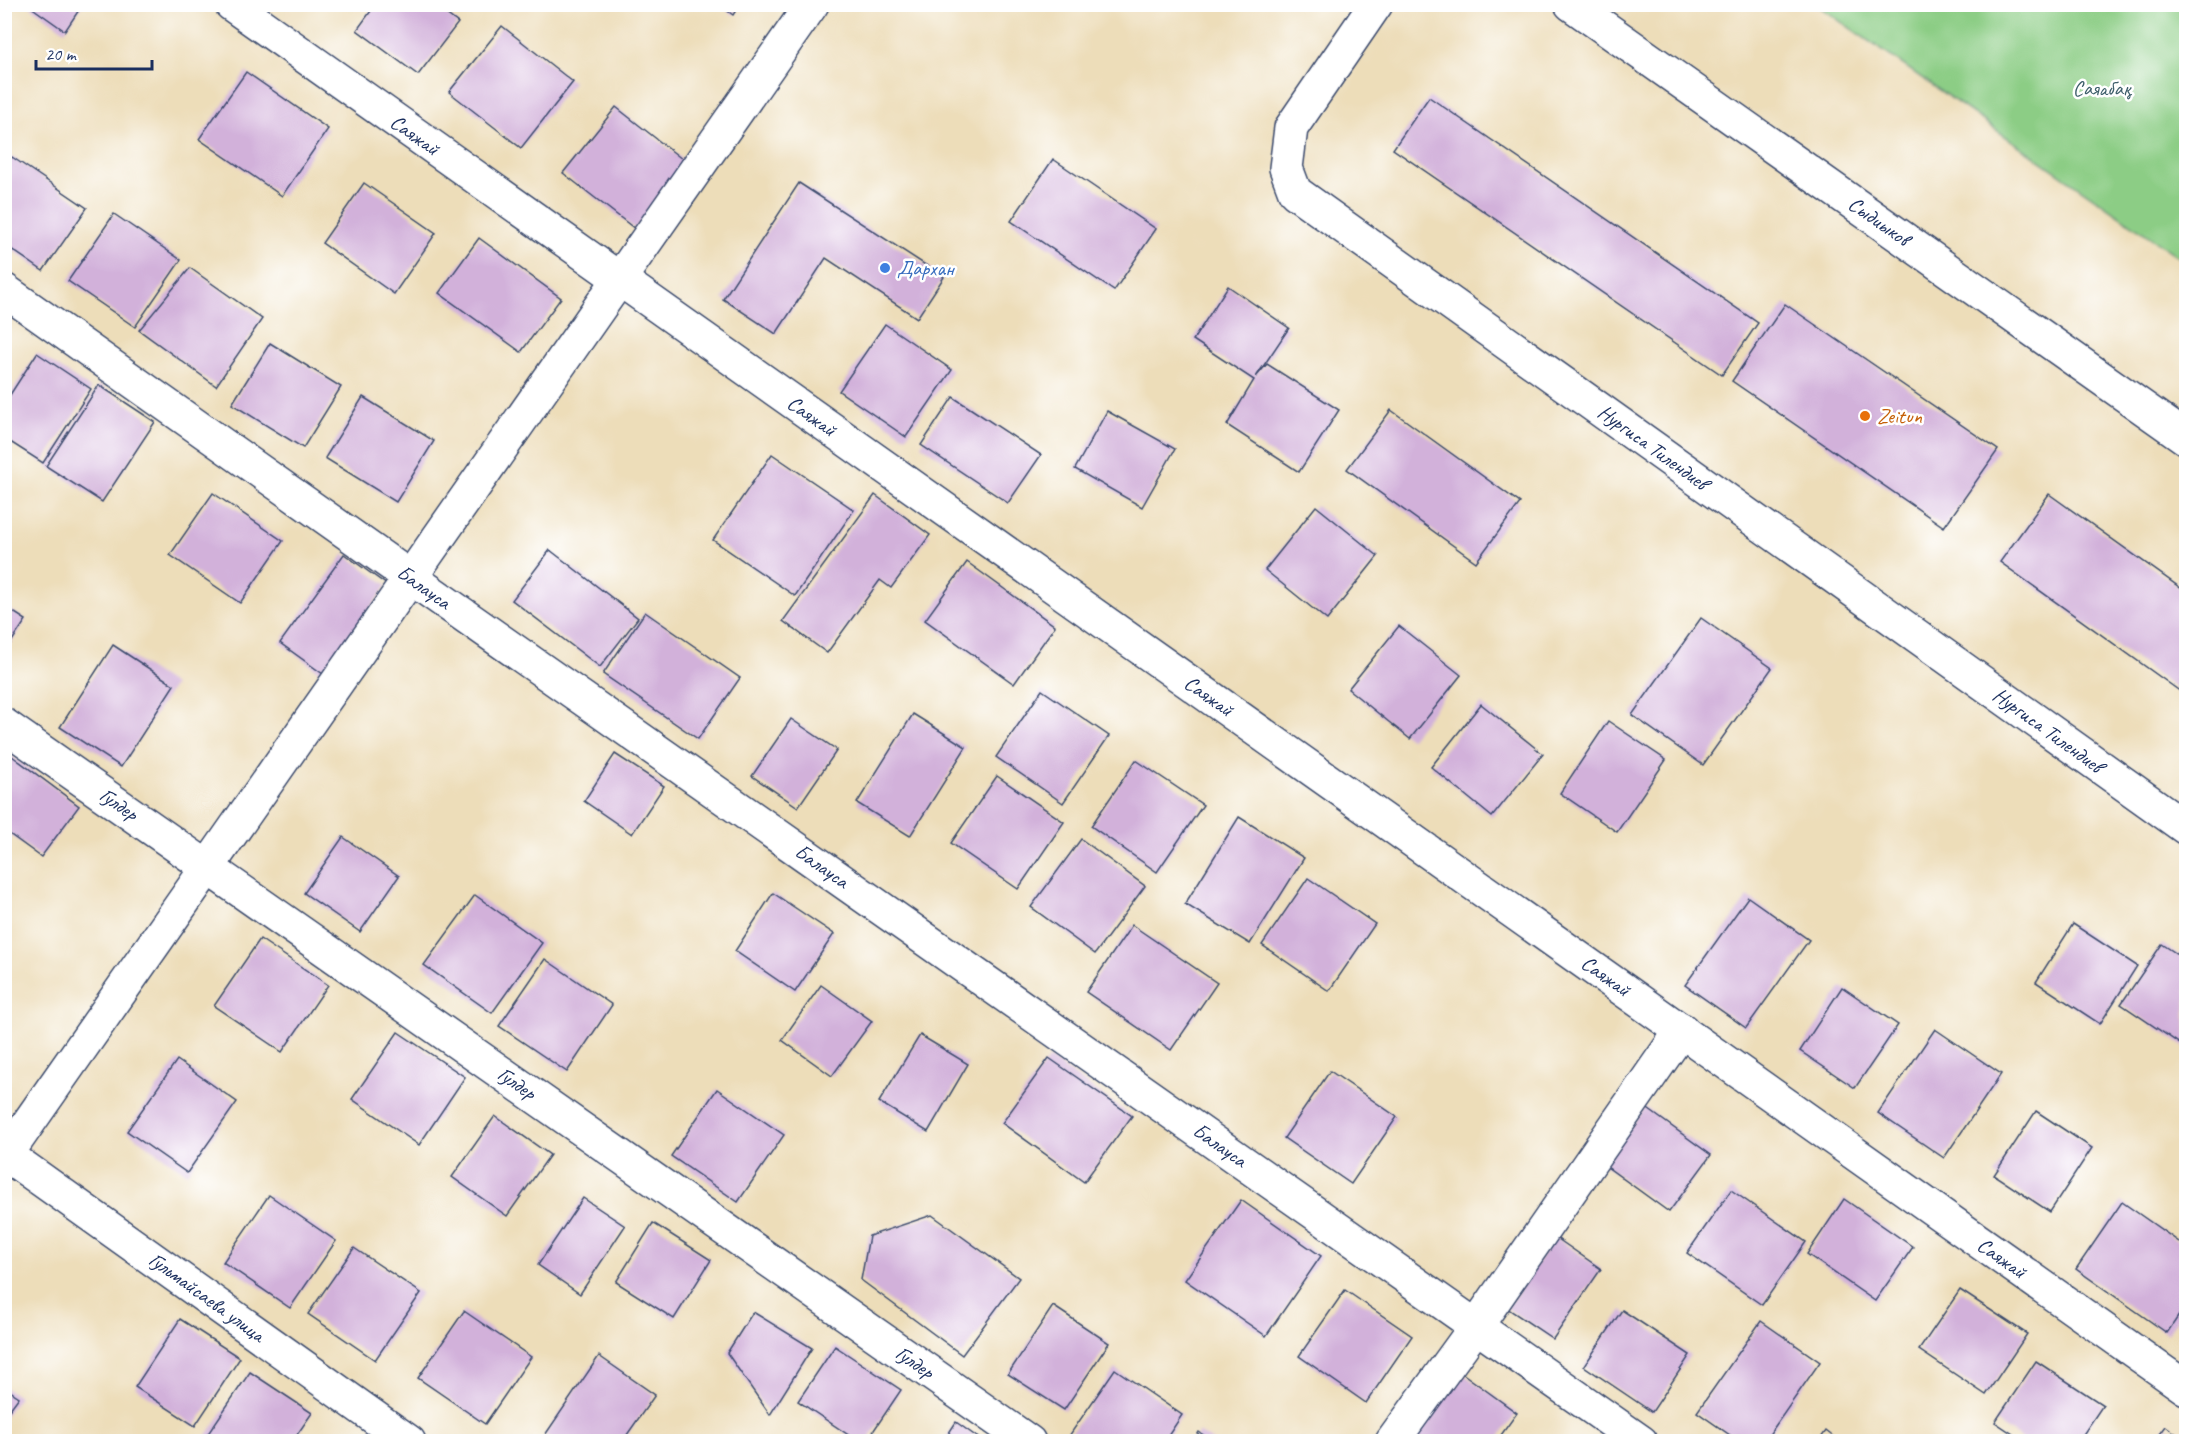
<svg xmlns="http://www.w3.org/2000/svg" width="2191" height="1446" viewBox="0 0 2191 1446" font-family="Caveat,sans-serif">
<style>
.green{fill:#8ccd85;stroke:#547e72;stroke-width:1.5}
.building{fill:#d2b1da}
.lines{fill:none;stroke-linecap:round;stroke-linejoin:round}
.minor-casing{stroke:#3a496c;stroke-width:36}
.minor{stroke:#fff;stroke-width:33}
.shop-dot{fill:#3f7fe0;stroke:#fff;stroke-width:2}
.food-dot{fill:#e8710a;stroke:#fff;stroke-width:2}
.labels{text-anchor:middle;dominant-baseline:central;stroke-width:5;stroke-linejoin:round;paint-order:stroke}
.park-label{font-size:21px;fill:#3d5e6a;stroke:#fff}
.street-label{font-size:21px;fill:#1b2f5e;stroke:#fff}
.shop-label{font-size:21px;fill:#366cbe;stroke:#fff;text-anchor:start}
.food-label{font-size:21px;fill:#c56008;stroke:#fff;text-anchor:start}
</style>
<rect width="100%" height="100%" fill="#fff"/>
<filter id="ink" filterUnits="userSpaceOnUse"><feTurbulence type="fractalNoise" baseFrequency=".0167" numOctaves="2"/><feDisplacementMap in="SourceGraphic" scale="12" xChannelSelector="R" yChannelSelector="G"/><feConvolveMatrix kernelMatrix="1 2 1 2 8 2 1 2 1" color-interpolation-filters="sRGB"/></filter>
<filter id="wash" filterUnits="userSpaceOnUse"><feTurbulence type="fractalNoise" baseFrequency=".008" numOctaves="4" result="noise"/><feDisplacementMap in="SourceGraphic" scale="24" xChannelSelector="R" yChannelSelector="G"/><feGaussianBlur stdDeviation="1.35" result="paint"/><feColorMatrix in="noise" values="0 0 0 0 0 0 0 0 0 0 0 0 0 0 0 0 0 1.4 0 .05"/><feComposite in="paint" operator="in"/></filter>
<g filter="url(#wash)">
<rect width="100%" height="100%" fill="#edddb9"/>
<path class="green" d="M1817,5H2186V262Z"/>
<g id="blocks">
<g class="building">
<path d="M27,4H83L65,31Z"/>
<path d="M376,4H433L458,23L418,75L357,30Z"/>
<path d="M718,4H740L733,15Z"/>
<path d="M502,26L573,82L521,148L449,92Z"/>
<path d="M246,72L328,129L282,196L199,139Z"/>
<path d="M1429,97L1758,323L1722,375L1393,149Z"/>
<path d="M616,107L687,163L635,229L563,173Z"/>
<path d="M12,157L87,208L43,271L4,244V168Z"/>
<path d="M1053,159L1156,229L1114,291L1011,221Z"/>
<path d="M364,183L436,233L394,294L322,243Z"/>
<path d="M799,183L944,277L917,318L826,258L776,334L723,299Z"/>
<path d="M114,214L181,260L135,327L68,281Z"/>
<path d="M479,238L561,298L521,352L439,293Z"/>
<path d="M190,268L262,319L216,386L139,330Z"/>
<path d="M1228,286L1289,328L1256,377L1267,364L1339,410L1299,472L1227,425L1254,380L1193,340Z"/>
<path d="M1785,304L1998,450L1944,527L1732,381Z"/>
<path d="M885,324L952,370L906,437L839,391Z"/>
<path d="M270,343L341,387L303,448L232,404Z"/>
<path d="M37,353L91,389L43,463L4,438V404Z"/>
<path d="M99,385L155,422L102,502L46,466Z"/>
<path d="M363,397L434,441L396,502L325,458Z"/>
<path d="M953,397L1041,455L1008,503L921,445Z"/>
<path d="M1391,410L1520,503L1476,562L1347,469Z"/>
<path d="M1107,411L1175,449L1142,507L1075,469Z"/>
<path d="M772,454L854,510L795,596L713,540Z"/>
<path d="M213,493L283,541L240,603L170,555Z"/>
<path d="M2049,494L2186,592V684L2181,692L2000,562Z"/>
<path d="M875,495L930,535L891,588L880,580L827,653L783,621Z"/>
<path d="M1316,506L1378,556L1327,620L1265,570Z"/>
<path d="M550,550L638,618L600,667L512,600Z"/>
<path d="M344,554L387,585L323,674L280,643Z"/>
<path d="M967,562L1055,626L1014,684L925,620Z"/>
<path d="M4,606L26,620L4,653Z"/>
<path d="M645,612L740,678L698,739L603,674Z"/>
<path d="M1701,618L1772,668L1703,765L1632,715Z"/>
<path d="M1399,626L1461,675L1410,739L1348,689Z"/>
<path d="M113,645L174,685L121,767L60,727Z"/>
<path d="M1042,690L1109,736L1063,803L996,757Z"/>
<path d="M1481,704L1543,754L1492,817L1431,767Z"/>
<path d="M913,714L966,747L910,836L857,803Z"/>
<path d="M791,719L837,750L798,807L752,776Z"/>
<path d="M1608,721L1666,760L1617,832L1560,793Z"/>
<path d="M8,753L79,806L41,857L4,830V758Z"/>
<path d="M615,754L664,786L632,834L584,801Z"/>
<path d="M1136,760L1203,805L1157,872L1091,826Z"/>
<path d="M997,776L1064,822L1018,889L951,843Z"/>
<path d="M1239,817L1304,858L1250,944L1185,904Z"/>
<path d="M343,837L399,876L360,932L304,893Z"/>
<path d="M1081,839L1145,886L1095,954L1031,907Z"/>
<path d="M1308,878L1375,924L1329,991L1262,945Z"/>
<path d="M773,893L834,934L795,992L735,951Z"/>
<path d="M475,895L542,943L492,1013L424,965Z"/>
<path d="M1748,897L1809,940L1746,1028L1685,985Z"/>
<path d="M2073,924L2137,966L2100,1024L2036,982Z"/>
<path d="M1132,925L1217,983L1171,1050L1086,992Z"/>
<path d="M260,939L328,985L282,1052L214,1006Z"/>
<path d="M2162,944L2186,960V1048L2121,1004Z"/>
<path d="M545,959L612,1005L567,1072L499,1026Z"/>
<path d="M821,985L872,1021L832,1076L782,1040Z"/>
<path d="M1842,987L1898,1025L1855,1088L1800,1051Z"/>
<path d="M1935,1029L2001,1074L1944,1158L1878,1113Z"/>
<path d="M398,1032L465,1077L419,1145L352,1099Z"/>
<path d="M920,1035L968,1064L928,1132L879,1102Z"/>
<path d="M1049,1058L1132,1116L1084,1182L1002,1123Z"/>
<path d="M177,1060L237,1102L187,1173L127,1131Z"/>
<path d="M1330,1071L1397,1117L1351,1184L1284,1138Z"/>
<path d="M717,1089L784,1135L738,1202L671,1156Z"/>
<path d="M1645,1107L1711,1155L1669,1212L1603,1164Z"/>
<path d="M2036,1111L2092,1148L2050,1212L1994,1175Z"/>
<path d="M495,1116L550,1155L507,1216L452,1177Z"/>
<path d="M1731,1190L1806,1242L1762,1305L1687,1253Z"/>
<path d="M269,1195L336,1241L290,1308L223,1262Z"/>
<path d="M583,1198L625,1226L580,1294L538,1265Z"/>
<path d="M1844,1199L1913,1247L1875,1301L1807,1254Z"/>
<path d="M1241,1200L1321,1256L1266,1336L1185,1280Z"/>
<path d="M2122,1202L2186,1247V1305L2167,1333L2076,1269Z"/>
<path d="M932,1215L1019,1278L962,1355L861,1280L869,1236Z"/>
<path d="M653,1223L711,1260L674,1319L616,1282Z"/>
<path d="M1555,1237L1601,1269L1553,1339L1507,1308Z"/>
<path d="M354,1248L421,1293L375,1360L308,1314Z"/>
<path d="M1345,1290L1412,1336L1366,1403L1299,1356Z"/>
<path d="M1960,1290L2027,1334L1986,1395L1919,1350Z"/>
<path d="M1053,1306L1109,1343L1064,1410L1008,1374Z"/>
<path d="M1622,1310L1690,1355L1652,1412L1584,1366Z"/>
<path d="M464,1311L531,1357L485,1424L418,1378Z"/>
<path d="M753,1312L812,1348L770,1415L727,1353Z"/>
<path d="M180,1319L240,1358L195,1426L135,1387Z"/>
<path d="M1761,1321L1820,1362L1764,1442H1740L1697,1412Z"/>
<path d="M835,1346L901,1390L866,1442H859L798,1401Z"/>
<path d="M599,1356L655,1395L622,1442H555L545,1435Z"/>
<path d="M2036,1361L2103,1405L2078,1442H2025L1995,1422Z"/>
<path d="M1115,1369L1182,1415L1164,1442H1076L1069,1436Z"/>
<path d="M250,1372L312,1413L292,1442H210L205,1438Z"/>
<path d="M1462,1373L1517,1413L1496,1442H1419L1414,1438Z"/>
<path d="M4,1387L19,1397L4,1417Z"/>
<path d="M956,1422L984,1442H943Z"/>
<path d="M2166,1426L2186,1441V1442H2154Z"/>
<path d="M1826,1431L1840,1442H1818Z"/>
<path d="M1199,1432L1214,1442H1193Z"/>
</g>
</g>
</g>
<g filter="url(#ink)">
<use href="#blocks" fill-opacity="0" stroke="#3a496c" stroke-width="1.5"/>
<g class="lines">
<defs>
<g id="minor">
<path d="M231,4L2186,1388"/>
<path d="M1376,4L1291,128L1286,168L1295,192L2186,828"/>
<path d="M1571,4L2186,438"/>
<path d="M4,290L411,578L1641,1442"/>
<path d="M4,725L1029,1442"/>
<path d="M4,1153L409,1442"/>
<path d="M4,1158L812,4"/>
<path d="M1392,1442L1477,1325L1682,1030"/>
</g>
</defs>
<use href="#minor" class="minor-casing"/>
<use href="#minor" class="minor"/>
</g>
</g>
<circle class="shop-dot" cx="885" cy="268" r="6"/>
<circle class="food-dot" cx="1865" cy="416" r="6"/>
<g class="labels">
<g class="park-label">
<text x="2102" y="88">Саяабақ</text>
</g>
<g class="street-label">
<text transform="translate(415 135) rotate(35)">Саяжай</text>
<text transform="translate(1879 221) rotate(35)">Сыдиыков</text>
<text transform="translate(812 416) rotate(35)">Саяжай</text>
<text transform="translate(1653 447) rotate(36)">Нургиса Тилендиев</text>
<text transform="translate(424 587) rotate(35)">Балауса</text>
<text transform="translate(1209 696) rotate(35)">Саяжай</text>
<text transform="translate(2048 730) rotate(36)">Нургиса Тилендиев</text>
<text transform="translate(119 804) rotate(35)">Гулдер</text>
<text transform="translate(822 866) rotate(35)">Балауса</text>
<text transform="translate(1606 976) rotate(35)">Саяжай</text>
<text transform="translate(517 1083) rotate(35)">Гулдер</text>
<text transform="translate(1220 1145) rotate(35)">Балауса</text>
<text transform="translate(2002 1258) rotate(35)">Саяжай</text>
<text transform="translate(207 1297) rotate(36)">Гульмайсаева улица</text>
<text transform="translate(915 1362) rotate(35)">Гулдер</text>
</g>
<g class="shop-label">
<text x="897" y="268">Дархан</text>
</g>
<g class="food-label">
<text x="1877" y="416">Zeitun</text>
</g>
</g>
<rect width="2191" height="1446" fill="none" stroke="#fff" stroke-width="24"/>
<path d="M36 60v9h116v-9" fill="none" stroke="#1b2f5e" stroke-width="3"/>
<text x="45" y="60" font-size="18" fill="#1b2f5e" stroke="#ffffff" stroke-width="4.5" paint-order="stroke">20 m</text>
</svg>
